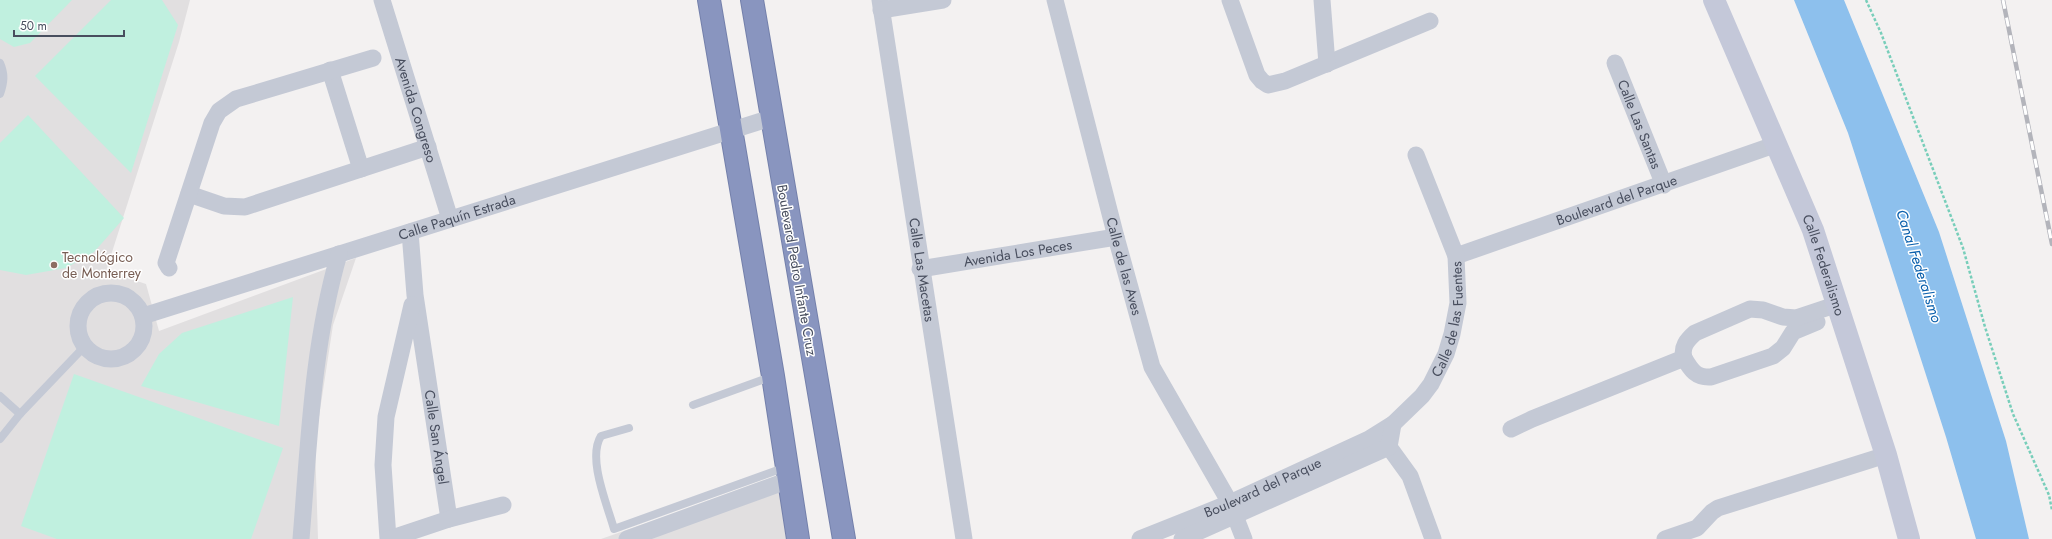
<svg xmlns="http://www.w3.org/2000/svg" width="2052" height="539" viewBox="0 0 2052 539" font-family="Jost,sans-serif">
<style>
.education{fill:#e1dfe0}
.green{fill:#c0f0df}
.water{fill:#8dc0ed}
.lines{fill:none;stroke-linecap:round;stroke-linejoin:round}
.highway-casing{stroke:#7480ab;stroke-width:24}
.path{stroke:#78ceba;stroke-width:2.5;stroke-dasharray:3 2;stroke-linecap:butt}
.lane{stroke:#c4c9d5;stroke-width:8}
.street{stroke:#c4c9d5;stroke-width:17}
.secondary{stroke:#c4c8d9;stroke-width:22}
.highway{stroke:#8995bf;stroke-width:22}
.rail-casing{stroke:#b3b4bb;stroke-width:4.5}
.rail{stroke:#fff;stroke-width:3;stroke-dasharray:9;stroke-linecap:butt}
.education-dot{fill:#8d6e63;stroke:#fff;stroke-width:1.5}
.labels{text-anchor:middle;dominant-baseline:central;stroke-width:3;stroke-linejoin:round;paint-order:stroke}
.street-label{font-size:14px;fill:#484e5e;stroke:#fff}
.education-label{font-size:14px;fill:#785e54;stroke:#fff;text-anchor:start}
.water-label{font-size:15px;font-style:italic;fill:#0c61ad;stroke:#fff}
</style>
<rect width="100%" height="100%" fill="#f3f1f1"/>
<g class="education">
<path d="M0,0H190L179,42L106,271L146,284L159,331L356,258L333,325L315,443L318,539H0Z"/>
<path d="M778,477L786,539H601Z"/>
</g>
<g class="green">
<path d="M0,0H72L30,43L14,47L0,39Z"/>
<path d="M111,0H162L178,25L131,173L35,76Z"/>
<path d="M28,115L124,218L94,252L66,268L26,275L0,270V143Z"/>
<path d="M293,297L279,426L141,386L159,354L182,333Z"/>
<path d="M74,374L283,448L251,539H57L21,526Z"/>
</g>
<path class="water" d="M1794,0H1844L1939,232L2006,441L2029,539H1976L1946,437L1848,133Z"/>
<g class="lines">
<defs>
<g id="highway">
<path d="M709,0L773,376L798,539"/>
<path d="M752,0L844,539"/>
</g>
</defs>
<use href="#highway" class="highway-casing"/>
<path class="path" d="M1866,0L1881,33L1963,248L1985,327L2013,414L2049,495L2052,510"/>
<g class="lane">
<path d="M0,63C5,74 4,83 0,94"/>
<path d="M0,396L20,414L85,346"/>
<path d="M693,405L773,376"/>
<path d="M629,428L601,436C587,458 607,504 614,529L786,467"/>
<path d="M0,439L20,414"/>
</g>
<g class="street">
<path id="s1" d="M382,0L450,219"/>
<path id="s2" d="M880,0L964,539"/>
<path id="s3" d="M1055,0L1116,237L1152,367L1230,503L1244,539"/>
<path d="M1230,0L1257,75L1262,81L1268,85L1285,81L1430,21"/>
<path d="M1322,0L1327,64"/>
<path d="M881,10L943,0"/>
<path id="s4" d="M1615,63L1664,185"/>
<path d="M330,70L361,169"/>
<path d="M189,194L224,206L245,207L428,147"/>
<path id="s5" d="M410,232L415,295L449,519"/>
<path id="s6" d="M1456,256L1777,144"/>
<path d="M169,268L166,263L212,123L219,111L236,99L373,58"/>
<path id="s7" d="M920,269L1116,237"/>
<circle cx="111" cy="326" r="33"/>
<path id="s8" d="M143,316L771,118"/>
<path d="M1684,358C1691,370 1696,378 1711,377L1773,356L1783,348L1793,332L1817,322"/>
<path d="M1511,429L1532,419L1684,358C1681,347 1687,340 1695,333L1750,309L1763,310L1783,317L1796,318L1838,304"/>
<path d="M1385,437L1389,447L1410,476L1433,539"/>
<path d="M301,539C309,443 312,347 339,254"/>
<path d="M388,539L383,465L386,417L412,305"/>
<path d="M389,539L449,519L503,505"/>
<path d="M627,539L789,480"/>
<path id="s9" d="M1140,539L1230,503L1369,439L1393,424L1422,396L1431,384L1446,354L1452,334L1458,303L1456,256L1416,155"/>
<path d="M1182,539L1389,447L1393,424"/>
<path d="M1665,539L1697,528L1712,512L1718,508L1886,455"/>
</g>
<path class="secondary" id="s10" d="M1714,0L1813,230L1886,455L1909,539"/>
<use href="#highway" class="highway"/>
<defs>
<path id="rail" d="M2003,0L2052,244"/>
</defs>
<use href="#rail" class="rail-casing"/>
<use href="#rail" class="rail"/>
</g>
<circle class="education-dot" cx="54" cy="265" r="4"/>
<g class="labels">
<g class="street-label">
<text stroke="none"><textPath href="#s1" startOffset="115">Avenida Congreso</textPath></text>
<text stroke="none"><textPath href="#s4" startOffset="66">Calle Las Santas</textPath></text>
<text stroke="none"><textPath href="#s6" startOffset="170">Boulevard del Parque</textPath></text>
<text stroke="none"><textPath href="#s8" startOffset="329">Calle Paquín Estrada</textPath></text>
<text stroke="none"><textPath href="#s7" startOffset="99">Avenida Los Peces</textPath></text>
<text stroke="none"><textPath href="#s10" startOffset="287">Calle Federalismo</textPath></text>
<text stroke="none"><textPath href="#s3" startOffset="275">Calle de las Aves</textPath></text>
<text transform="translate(797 270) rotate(80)">Boulevard Pedro Infante Cruz</text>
<text stroke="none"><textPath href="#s2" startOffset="273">Calle Las Macetas</textPath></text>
<text stroke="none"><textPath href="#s9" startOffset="402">Calle de las Fuentes</textPath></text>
<text stroke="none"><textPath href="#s5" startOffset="207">Calle San Ángel</textPath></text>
<text stroke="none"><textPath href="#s9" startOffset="133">Boulevard del Parque</textPath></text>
</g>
<g class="education-label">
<text x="62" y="257">Tecnológico<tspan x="62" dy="16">de Monterrey</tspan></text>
</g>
<g class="water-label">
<text transform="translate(1919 266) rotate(72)">Canal Federalismo</text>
</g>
</g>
<path d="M14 30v6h110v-6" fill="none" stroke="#484e5e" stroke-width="2"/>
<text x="20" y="30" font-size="12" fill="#484e5e" stroke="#ffffff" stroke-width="3" paint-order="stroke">50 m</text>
</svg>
